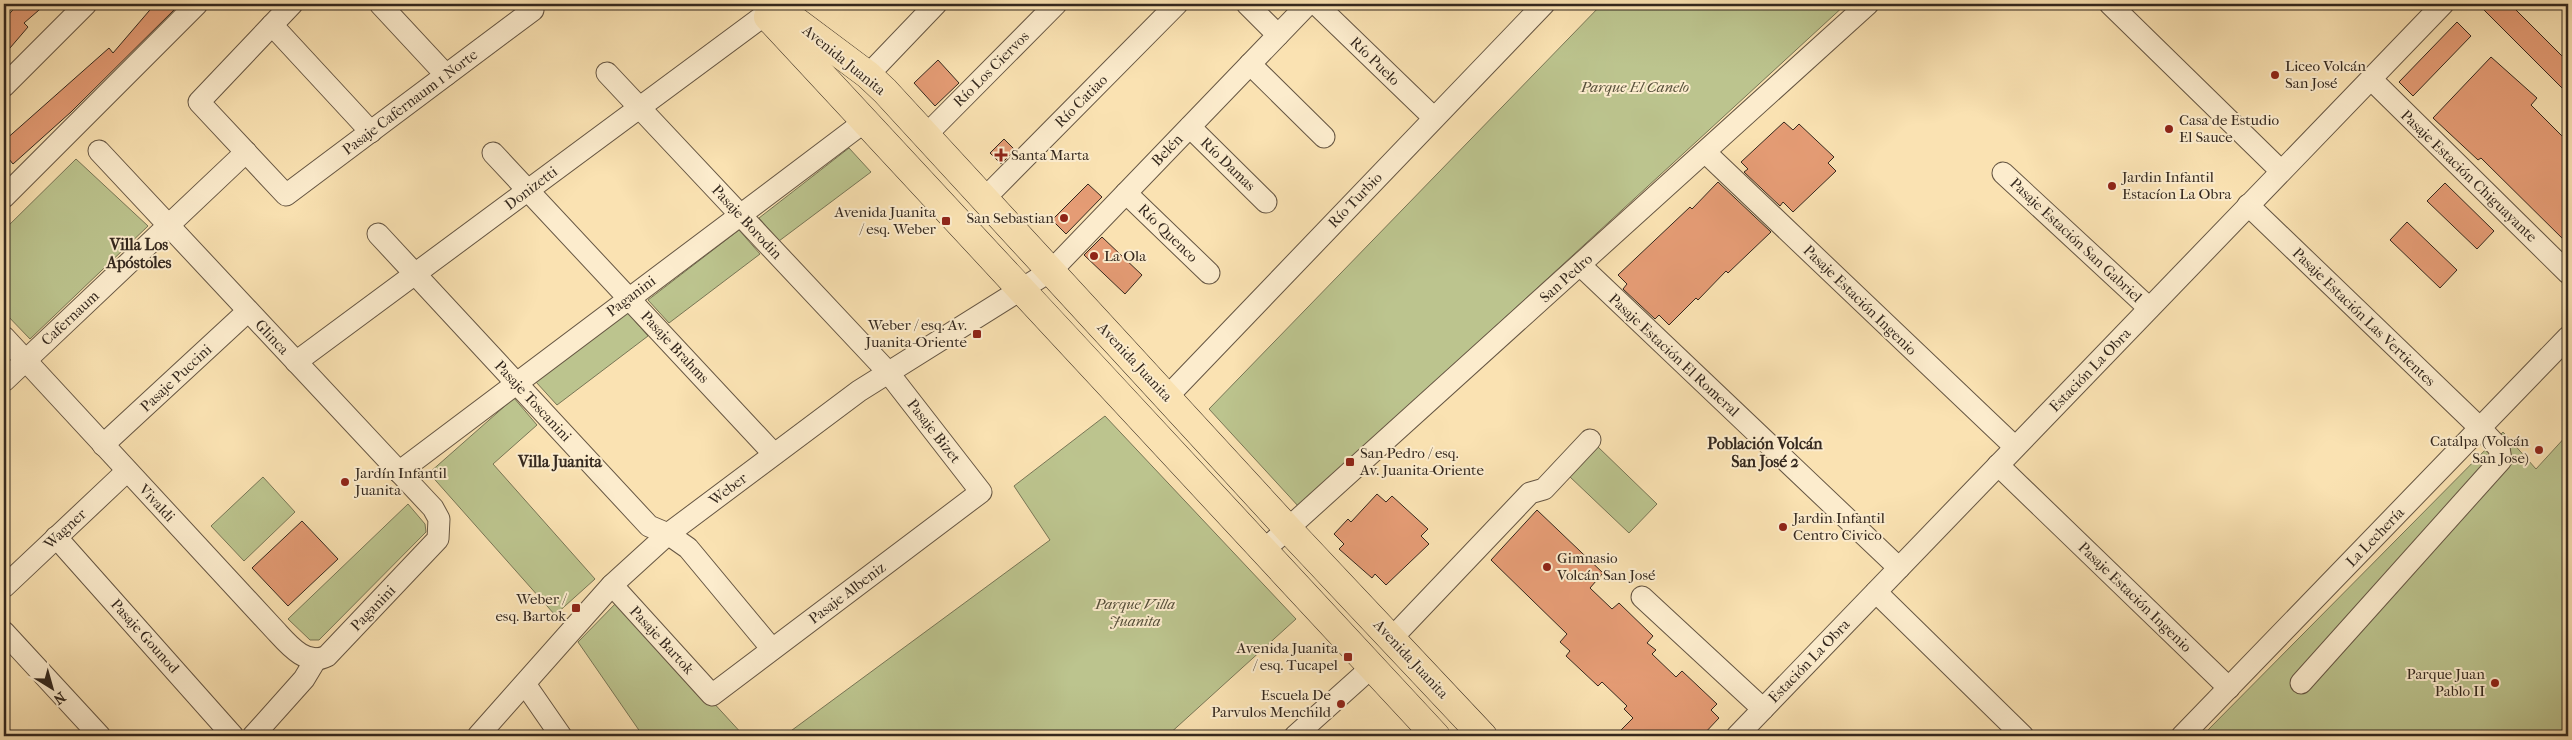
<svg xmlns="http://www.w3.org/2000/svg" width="2572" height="740" viewBox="0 0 2572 740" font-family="'IM FELL French Canon',serif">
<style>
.green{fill:#bcc48e;stroke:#787656}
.building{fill:#e59c75;stroke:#34281e}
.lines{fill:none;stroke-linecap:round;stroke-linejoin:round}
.minor-casing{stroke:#665643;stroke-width:23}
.major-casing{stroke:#34281e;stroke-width:29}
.minor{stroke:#fceccd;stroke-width:21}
.major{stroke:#fae2b2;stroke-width:28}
.poi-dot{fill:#8f2418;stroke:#fceccd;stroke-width:2}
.labels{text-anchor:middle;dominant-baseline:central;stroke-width:4;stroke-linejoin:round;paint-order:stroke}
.street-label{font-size:15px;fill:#34281e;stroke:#fceccd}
.poi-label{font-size:15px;fill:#34281e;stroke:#fceccd;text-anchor:start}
.park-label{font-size:15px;font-style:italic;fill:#564f3a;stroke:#fceccd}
.neighbourhood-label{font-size:16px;font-weight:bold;fill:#34281e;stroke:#fceccd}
</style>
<rect width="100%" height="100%" fill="#fae2b2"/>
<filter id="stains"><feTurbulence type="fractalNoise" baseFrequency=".004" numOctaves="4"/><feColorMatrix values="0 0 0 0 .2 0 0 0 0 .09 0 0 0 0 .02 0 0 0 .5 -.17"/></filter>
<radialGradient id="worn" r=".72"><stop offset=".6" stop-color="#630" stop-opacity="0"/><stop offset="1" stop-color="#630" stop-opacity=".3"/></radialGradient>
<g class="green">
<path d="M1602,4H1846L1299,507L1209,409Z"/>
<path d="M849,148L871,172L779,241L759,218Z"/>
<path d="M76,159L148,226L30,339L4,312V230Z"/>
<path d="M739,230L760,254L669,323L648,300Z"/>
<path d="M627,312L648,336L557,405L536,382Z"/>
<path d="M514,398L537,425L493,464L595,579L555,615L429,473Z"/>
<path d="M1105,416L1296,619L1167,736H784L1050,540L1014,486Z"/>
<path d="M2503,432L2536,469L2568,434V736H2202Z"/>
<path d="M1597,446L1657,504L1629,533L1569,476Z"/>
<path d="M263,477L295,512L244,561L211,526Z"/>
<path d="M408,504L425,524L426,532L319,640H310L288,619Z"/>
<path d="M619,600L744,736H643L578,642Z"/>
</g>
<g class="building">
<path d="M18,4H46L24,23L28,27L4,55V20Z"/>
<path d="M155,4H180L71,112L13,164L4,153V141L109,48L113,53Z"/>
<path d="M2478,4H2510L2568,62V94Z"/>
<path d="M2457,22L2471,36L2413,96L2399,82Z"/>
<path d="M2491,57L2537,98L2531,105L2568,142V244L2481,158L2478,160L2433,118Z"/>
<path d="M938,60L959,83L935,106L914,83Z"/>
<path d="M1784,122L1793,130L1799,124L1834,157L1828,163L1836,171L1793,212L1783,202L1780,206L1744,172L1748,169L1741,162Z"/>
<path d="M1004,139L1015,150L1001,164L990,153Z"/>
<path d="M1718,182L1771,232L1728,273L1726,271L1698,300L1696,298L1669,325L1659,315L1655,319L1623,289L1627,284L1618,275L1690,207L1692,209Z"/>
<path d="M2445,183L2494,231L2477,249L2427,201Z"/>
<path d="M1088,184L1102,197L1066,234L1052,220Z"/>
<path d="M2407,222L2457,270L2440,288L2390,240Z"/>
<path d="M1102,237L1142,275L1125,294L1084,255Z"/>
<path d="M1377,494L1386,502L1392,496L1428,529L1421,536L1429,544L1386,585L1375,574L1372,578L1339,549L1344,544L1334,534L1348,519L1351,522Z"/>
<path d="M1537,510L1603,573L1590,588L1612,609L1619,603L1653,636L1647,643L1656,650L1652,654L1676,677L1682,671L1717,704L1711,710L1719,718L1702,736H1615L1633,718L1624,709L1627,706L1602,682L1598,686L1566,656L1570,651L1560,642L1567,634L1491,560Z"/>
<path d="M302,521L338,559L288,606L252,568Z"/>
</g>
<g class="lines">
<defs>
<g id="minor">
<path d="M292,4L199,102L286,195L533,10L527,4"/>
<path d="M380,4L446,75"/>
<path d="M1247,4L1278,35"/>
<path d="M1316,4L1434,118"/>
<path d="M2110,4L2281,171"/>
<path d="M272,25L371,132"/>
<path d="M1250,64L1324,137"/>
<path d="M607,73L887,371L981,492L712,695L612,585"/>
<path d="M868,75L936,4"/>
<path d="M2371,79L2568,273"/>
<path d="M4,86L86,4"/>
<path d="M1190,127L1266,202"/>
<path d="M926,135L1056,4"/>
<path d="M1705,152L2015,447"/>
<path d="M493,153L774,454"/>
<path d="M2003,173L2149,308"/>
<path d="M1126,193L1209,273"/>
<path d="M4,197L197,4"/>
<path d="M985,198L1177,4"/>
<path d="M2248,205L2480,428L2499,448L2501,460L2301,683"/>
<path d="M378,234L649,526L668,534L688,548L772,649"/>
<path d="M1580,265L1899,568"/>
<path d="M4,337L275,630C288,644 306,667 327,656L438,539L439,519L433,508L99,151"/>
<path d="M296,362L766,14"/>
<path d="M4,381L246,152"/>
<path d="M1167,397L1544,4"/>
<path d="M103,445L248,311"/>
<path d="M1998,465L2229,688"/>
<path d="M399,472L864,122"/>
<path d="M56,537L233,736"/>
<path d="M1263,551L1868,4"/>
<path d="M4,587L127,471"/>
<path d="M1876,592L2023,736"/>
<path d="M1642,597L1763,709"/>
<path d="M4,632L100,736"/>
<path d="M1391,639L1530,493L1544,489L1590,440"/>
<path d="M525,684L561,736"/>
<path d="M253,736L304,679L316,659"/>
<path d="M478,736L612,585L668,534L859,391L1052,270L1308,4"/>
<path d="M1295,736L1372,667"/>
<path d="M1737,736L2443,4"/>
<path d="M2182,736L2568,337"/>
</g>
<g id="major">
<path d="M773,4L868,75L885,91L1289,530L1483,736"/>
<path d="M768,17L1436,736"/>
</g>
</defs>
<use href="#minor" class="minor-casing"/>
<use href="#major" class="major-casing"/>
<use href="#minor" class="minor"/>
<use href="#major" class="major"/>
</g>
<g class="poi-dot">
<circle cx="2275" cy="75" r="5"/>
<circle cx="2169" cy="129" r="5"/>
<path d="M998.5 147.5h5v5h5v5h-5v5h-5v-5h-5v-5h5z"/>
<circle cx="2112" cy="186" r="5"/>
<circle cx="1064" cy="218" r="5"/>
<rect x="941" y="216" width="10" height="10" rx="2.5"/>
<circle cx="1094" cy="256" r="5"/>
<rect x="972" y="329" width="10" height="10" rx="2.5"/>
<circle cx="2539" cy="450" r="5"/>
<rect x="1345" y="457" width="10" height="10" rx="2.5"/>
<circle cx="345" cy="482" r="5"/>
<circle cx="1783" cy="527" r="5"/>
<circle cx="1547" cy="567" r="5"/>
<rect x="571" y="603" width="10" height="10" rx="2.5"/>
<rect x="1343" y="652" width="10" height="10" rx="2.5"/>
<circle cx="2495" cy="683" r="5"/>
<circle cx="1341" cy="704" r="5"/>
</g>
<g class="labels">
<g class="street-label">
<text transform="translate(844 60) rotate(39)">Avenida Juanita</text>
<text transform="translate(1375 61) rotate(44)">Río Puelo</text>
<text transform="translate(991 69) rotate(-45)">Río Los Ciervos</text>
<text transform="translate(1081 101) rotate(-45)">Río Catiao</text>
<text transform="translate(410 102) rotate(-37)">Pasaje Cafernaum 1 Norte</text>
<text transform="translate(1167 150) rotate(-46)">Belén</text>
<text transform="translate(1228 164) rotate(44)">Río Damas</text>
<text transform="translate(2469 176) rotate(44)">Pasaje Estación Chiguayante</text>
<text transform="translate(531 188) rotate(-37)">Donizetti</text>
<text transform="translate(1355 200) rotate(-46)">Río Turbio</text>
<text transform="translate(747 222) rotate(47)">Pasaje Borodin</text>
<text transform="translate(1168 233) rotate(44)">Río Quenco</text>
<text transform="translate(2076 240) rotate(43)">Pasaje Estación San Gabriel</text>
<text transform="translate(1566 278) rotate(-42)">San Pedro</text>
<text transform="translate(631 296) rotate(-37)">Paganini</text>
<text transform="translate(1860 300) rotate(44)">Pasaje Estación Ingenio</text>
<text transform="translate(2364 317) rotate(44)">Pasaje Estación Las Vertientes</text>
<text transform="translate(70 318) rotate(-43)">Cafernaum</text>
<text transform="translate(272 337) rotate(47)">Glinca</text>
<text transform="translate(675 347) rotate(47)">Pasaje Brahms</text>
<text transform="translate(1674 355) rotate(43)">Pasaje Estación El Romeral</text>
<text transform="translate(1135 362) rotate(47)">Avenida Juanita</text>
<text transform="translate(2090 370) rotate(-46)">Estación La Obra</text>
<text transform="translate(176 378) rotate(-43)">Pasaje Puccini</text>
<text transform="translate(533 401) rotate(47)">Pasaje Toscanini</text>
<text transform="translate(934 431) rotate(52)">Pasaje Bizet</text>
<text transform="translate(728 489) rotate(-37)">Weber</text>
<text transform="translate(157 503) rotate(47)">Vivaldi</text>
<text transform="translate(65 529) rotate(-43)">Wagner</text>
<text transform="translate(2375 537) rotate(-46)">La Lechería</text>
<text transform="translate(847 593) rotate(-37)">Pasaje Albeniz</text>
<text transform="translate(2135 597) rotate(44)">Pasaje Estación Ingenio</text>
<text transform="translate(373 608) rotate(-46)">Paganini</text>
<text transform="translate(145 636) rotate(48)">Pasaje Gounod</text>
<text transform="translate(662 640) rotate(47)">Pasaje Bartok</text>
<text transform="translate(1411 659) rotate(47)">Avenida Juanita</text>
<text transform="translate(1809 661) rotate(-46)">Estación La Obra</text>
</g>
<g class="poi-label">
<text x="2285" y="66">Liceo Volcán<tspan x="2285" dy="17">San José</tspan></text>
<text x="2179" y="120">Casa de Estudio<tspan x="2179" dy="17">El Sauce</tspan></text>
<text x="1011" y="155">Santa Marta</text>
<text x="2122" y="177">Jardin Infantil<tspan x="2122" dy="17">Estacíon La Obra</tspan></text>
<text x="936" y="212" text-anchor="end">Avenida Juanita<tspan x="936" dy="17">/ esq. Weber</tspan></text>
<text x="1054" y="218" text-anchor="end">San Sebastian</text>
<text x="1104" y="256">La Ola</text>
<text x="967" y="325" text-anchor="end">Weber / esq. Av.<tspan x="967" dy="17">Juanita-Oriente</tspan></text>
<text x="2529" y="441" text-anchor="end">Catalpa (Volcán<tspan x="2529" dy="17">San Jose)</tspan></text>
<text x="1360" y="453">San Pedro / esq.<tspan x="1360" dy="17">Av. Juanita-Oriente</tspan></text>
<text x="355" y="473">Jardín Infantil<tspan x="355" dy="17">Juanita</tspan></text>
<text x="1793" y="518">Jardin Infantil<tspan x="1793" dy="17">Centro Civico</tspan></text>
<text x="1557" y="558">Gimnasio<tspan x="1557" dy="17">Volcán San José</tspan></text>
<text x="566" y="599" text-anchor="end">Weber /<tspan x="566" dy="17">esq. Bartok</tspan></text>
<text x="1338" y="648" text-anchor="end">Avenida Juanita<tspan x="1338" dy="17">/ esq. Tucapel</tspan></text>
<text x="2485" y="674" text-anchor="end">Parque Juan<tspan x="2485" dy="17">Pablo II</tspan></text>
<text x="1331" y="695" text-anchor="end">Escuela De<tspan x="1331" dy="17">Parvulos Menchild</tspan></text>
</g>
<g class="park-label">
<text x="1635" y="87">Parque El Canelo</text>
<text x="1135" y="604">Parque Villa<tspan x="1135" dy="17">Juanita</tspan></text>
</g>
<g class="neighbourhood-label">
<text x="139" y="244">Villa Los<tspan x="139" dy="18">Apóstoles</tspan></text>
<text x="1765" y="443">Población Volcán<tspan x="1765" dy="18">San José 2</tspan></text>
<text x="560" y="461">Villa Juanita</text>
</g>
</g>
<rect width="2572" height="740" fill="none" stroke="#fae2b2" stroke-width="20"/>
<rect x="5" y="5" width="2562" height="730" fill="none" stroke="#34281e" stroke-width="2.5"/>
<rect x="10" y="10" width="2552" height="720" fill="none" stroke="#34281e"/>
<g transform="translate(52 688) rotate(143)" stroke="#fceccd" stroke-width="4" paint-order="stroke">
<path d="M0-4L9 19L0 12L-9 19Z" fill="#34281e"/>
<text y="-8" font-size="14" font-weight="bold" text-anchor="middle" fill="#34281e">N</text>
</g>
<rect width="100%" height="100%" filter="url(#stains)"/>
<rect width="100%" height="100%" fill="url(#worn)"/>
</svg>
